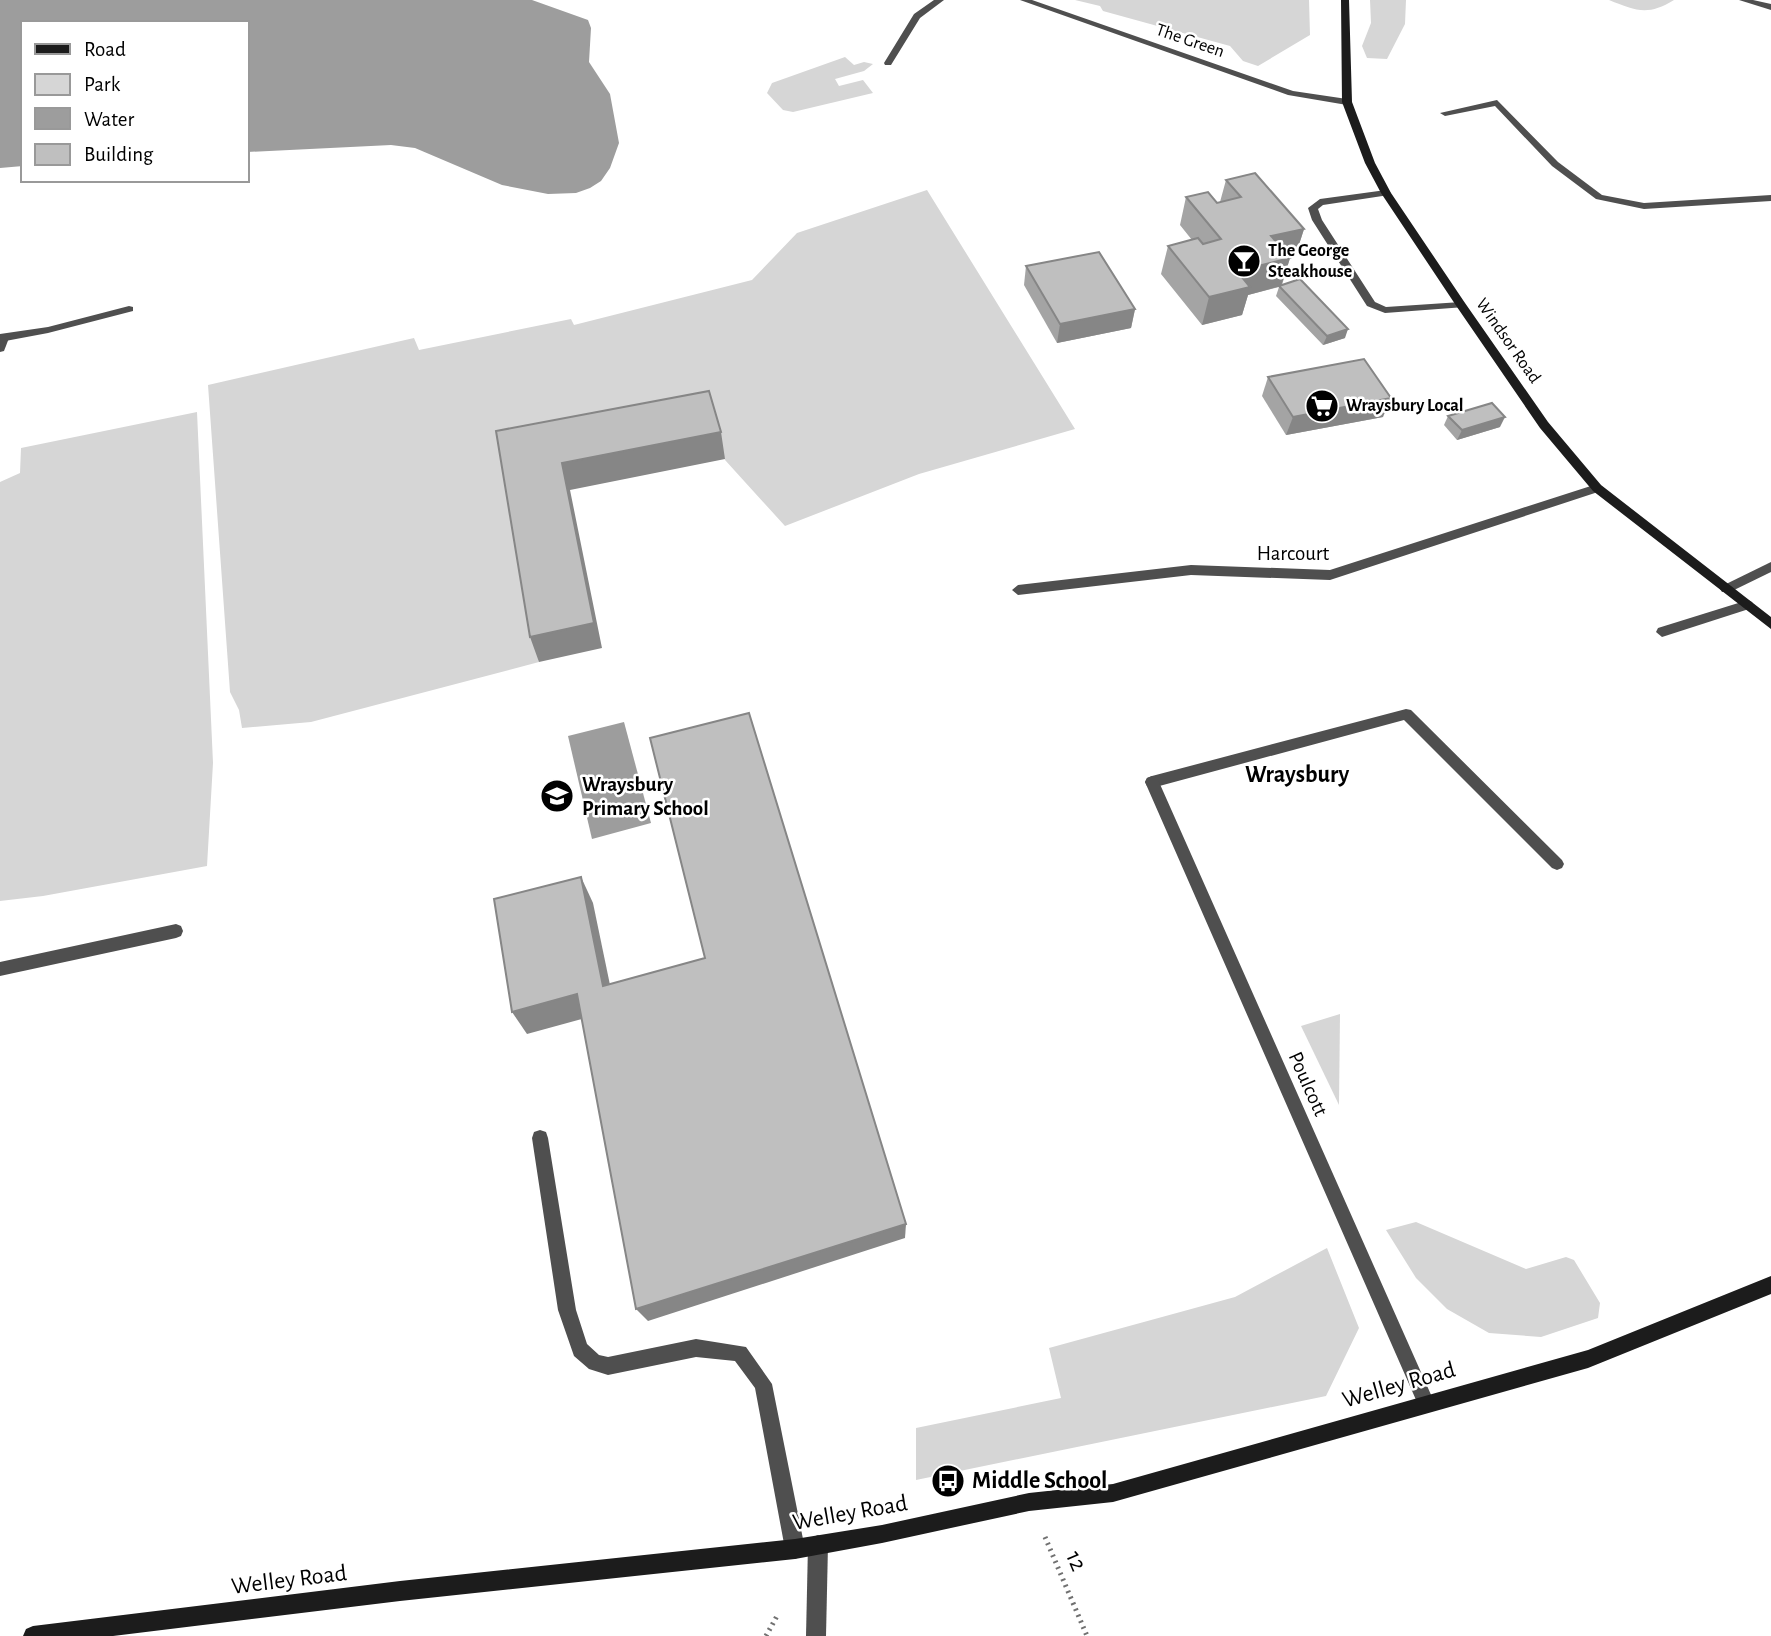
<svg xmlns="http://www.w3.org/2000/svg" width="1771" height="1636" viewBox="0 0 1771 1636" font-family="'Alegreya Sans',sans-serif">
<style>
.green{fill:#d6d6d6}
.water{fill:#9d9d9d}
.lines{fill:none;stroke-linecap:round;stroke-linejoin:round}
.path{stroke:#717171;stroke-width:5;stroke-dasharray:2 4.5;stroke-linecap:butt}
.lane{fill:#4f4f4f;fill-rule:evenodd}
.street{fill:#4f4f4f;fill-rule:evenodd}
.secondary{fill:#1c1c1c;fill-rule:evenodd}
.wall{fill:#a4a4a4}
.shaded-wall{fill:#868686}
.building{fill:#bfbfbf;stroke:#868686;stroke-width:2}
.labels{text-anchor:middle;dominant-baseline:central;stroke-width:5;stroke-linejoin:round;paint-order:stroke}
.far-street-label{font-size:18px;fill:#000;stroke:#fff}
.far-poi-label{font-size:18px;font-weight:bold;fill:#000;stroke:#fff;text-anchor:start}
.street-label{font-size:21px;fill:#000;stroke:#fff}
.poi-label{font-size:21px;font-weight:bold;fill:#000;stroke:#fff;text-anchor:start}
.quarter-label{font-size:24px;font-weight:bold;fill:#000;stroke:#fff}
.near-street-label{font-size:24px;fill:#000;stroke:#fff}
.near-poi-label{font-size:24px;font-weight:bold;fill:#000;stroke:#fff;text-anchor:start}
</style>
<rect width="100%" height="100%" fill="#fff"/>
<g class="green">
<path d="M1075,0H1309L1310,35L1258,66L1243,61L1230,46L1103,11L1100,6Z"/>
<path d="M1370,0H1406L1405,24L1387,59L1367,58L1362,46L1371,23Z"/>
<path d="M1609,0H1674C1648,16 1636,11 1609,0Z"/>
<path d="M845,57L854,65L864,62L873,64L864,71L835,79L839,86L863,80L873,93L793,112L783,110L767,93L772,83Z"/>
<path d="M927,190L1075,429L919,474L785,526L725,460L713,419L505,458L539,662L311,722L242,728L239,710L230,692L208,385L414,338L419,350L571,319L574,325L752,280L797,233Z"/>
<path d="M197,412L213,763L207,866L43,896L0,901V482L20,473L21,448Z"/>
<path d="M1340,1014L1339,1105L1301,1026Z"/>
<path d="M1416,1222L1526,1269L1566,1257L1574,1260L1600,1303L1598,1318L1541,1337L1489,1333L1447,1309L1416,1278L1386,1230Z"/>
<path d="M1327,1248L1359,1328L1326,1396L916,1480V1428L1061,1398L1049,1348L1235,1297Z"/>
</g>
<g class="water">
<path d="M0,0H532L588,20L591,28L589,62L610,94L619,143L610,168L601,181L590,188L576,193L548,194L502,185L415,148L391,145L247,152V23H23V166L0,168Z"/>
<path d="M624,722L651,823L592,839L568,736Z"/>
</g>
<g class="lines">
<g class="path">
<path d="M1045,1537L1087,1636"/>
<path d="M766,1636L777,1616"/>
</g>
<g class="lane">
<path d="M1739,0H1753L1771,4V10Z"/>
<path d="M1497,100L1558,162L1602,195L1644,203L1771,195V201L1644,209L1596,199L1552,166L1495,106L1445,116L1440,113Z"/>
<path d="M1386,190L1391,193L1389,195L1323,205L1318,209L1322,220L1375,302L1386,307L1461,302L1465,303V307L1385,313L1367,306L1312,220L1308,208L1320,199Z"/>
<path d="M129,306L133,307V311L48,333L0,342V334L48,327Z"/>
<path d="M1748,600L1752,602L1754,605L1752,608L1662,637L1656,632L1658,628Z"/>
<path d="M1406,709L1411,710L1562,860L1564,864L1562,868L1557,870L1552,868L1404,720L1152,788L1147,786L1145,782L1147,778L1152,776Z"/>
<path d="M176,924L181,926L183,931L181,936L176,938L0,976V962Z"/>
<path d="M540,1130L546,1132L548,1138L576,1310L587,1344L599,1355L608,1357L696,1339L746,1347L772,1384L805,1549L802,1556L795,1559L788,1556L785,1549L755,1388L735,1361L696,1357L608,1375L589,1369L574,1356L558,1310L532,1138L534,1132Z"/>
</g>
<g class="street">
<path d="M934,0H944L920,18L891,65H885L884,63L914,14Z"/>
<path d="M1020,0H1032L1293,91L1347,99L1352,102L1347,105L1288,95Z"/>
<path d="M4,334L9,338L4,351L0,352V336Z"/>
<path d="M1597,484L1601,485V491L1330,580L1191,575L1018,595L1012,590L1018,585L1191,565L1330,570Z"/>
<path d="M1771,562V572L1730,592H1722L1720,589L1722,586Z"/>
<path d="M1152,776L1157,778L1159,782L1432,1397L1435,1403L1432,1409L1426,1412L1420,1409L1145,782L1147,778Z"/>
<path d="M818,1535L825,1538L828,1545L826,1636H806L808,1545L811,1538Z"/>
</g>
<g class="secondary">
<path d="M1341,0H1349L1352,102L1375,163L1391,193L1465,303L1548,422L1601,485L1771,617V629L1593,491L1540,428L1457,307L1381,193L1365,163L1342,102Z"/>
<path d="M1771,1276V1294L1588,1368L1113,1502L1029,1511L882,1543L795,1559L400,1601L113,1636H23L26,1629L33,1626L400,1581L795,1539L882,1525L1029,1493L1113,1484L1588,1350Z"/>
</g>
</g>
<g class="wall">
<path d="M1226,180L1304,229L1295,257L1290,258L1282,285L1345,338L1323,345L1276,296L1279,287L1248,295L1242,315L1202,325L1161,274L1168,246L1192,240L1180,225L1186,197L1217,203L1220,202Z"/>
<path d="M1026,266L1135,309L1131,328L1057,343L1024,285Z"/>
<path d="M1268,377L1383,417L1286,435L1262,396Z"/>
<path d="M1448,416L1500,427L1457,440L1444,425Z"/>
</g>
<g class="shaded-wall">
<path d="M1304,229L1295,257L1263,265L1271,236Z"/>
<path d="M1290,258L1281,286L1248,295L1242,315L1202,325L1209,297L1237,271Z"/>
<path d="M1135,309L1131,328L1057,343L1060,324Z"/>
<path d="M1348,329L1345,338L1323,345L1327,336Z"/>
<path d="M1391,398L1383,417L1286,435L1293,417Z"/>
<path d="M1505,417L1500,427L1457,440L1462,430Z"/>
<path d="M721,432L725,459L570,490L602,648L539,662L530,637L562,463Z"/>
<path d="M581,877L593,903L615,1009L603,986Z"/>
<path d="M577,994L589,1017L527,1034L512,1012Z"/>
<path d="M906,1224L905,1238L648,1321L636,1309Z"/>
</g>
<g class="building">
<path d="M1255,173L1304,229L1271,236L1290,258L1237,271L1250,287L1209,297L1168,246L1198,238L1203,244L1221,239L1186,197L1208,192L1217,203L1241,197L1226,180Z"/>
<path d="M1099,252L1135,309L1060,324L1026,266Z"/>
<path d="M1300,279L1348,329L1327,336L1279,286Z"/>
<path d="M1364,359L1391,398L1293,417L1268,377Z"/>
<path d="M709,391L721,432L562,463L594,623L530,637L496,431Z"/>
<path d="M1492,403L1505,417L1462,430L1448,416Z"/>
<path d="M749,713L906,1224L636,1309L577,994L512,1012L494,899L581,877L603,986L705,958L650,738Z"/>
</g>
<defs>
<symbol id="bar-disc" viewBox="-11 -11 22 22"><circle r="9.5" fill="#000" stroke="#fff"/><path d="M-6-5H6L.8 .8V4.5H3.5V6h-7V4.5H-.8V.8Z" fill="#fff"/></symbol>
<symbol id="supermarket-disc" viewBox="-11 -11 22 22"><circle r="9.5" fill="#000" stroke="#fff"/><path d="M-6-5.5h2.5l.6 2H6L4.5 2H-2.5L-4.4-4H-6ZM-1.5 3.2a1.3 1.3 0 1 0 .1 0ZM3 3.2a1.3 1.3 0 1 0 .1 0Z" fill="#fff"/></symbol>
<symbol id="school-disc" viewBox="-11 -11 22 22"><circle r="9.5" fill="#000" stroke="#fff"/><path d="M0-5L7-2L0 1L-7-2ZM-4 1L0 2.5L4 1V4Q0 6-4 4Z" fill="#fff"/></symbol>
<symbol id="bus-disc" viewBox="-11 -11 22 22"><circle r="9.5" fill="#000" stroke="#fff"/><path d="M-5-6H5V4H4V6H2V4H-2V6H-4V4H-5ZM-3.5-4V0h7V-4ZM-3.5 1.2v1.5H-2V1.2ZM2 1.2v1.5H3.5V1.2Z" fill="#fff"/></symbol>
</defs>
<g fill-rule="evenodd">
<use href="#bar-disc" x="1225" y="242" width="38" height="38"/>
<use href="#supermarket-disc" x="1303" y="387" width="38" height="38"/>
<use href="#school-disc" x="538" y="777" width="38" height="38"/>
<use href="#bus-disc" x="929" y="1462" width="38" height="38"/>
</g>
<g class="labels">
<g class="far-street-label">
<text transform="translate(1190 41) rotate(19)">The Green</text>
<text transform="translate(1508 341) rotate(55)">Windsor Road</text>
</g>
<g class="far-poi-label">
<text x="1268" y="251">The George<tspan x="1268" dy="21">Steakhouse</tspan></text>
<text x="1346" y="406">Wraysbury Local</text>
</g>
<g class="street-label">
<text x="1293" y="553">Harcourt</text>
<text transform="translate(1308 1084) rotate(66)">Poulcott</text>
</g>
<g class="poi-label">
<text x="582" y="784">Wraysbury<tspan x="582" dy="24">Primary School</tspan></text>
</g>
<g class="quarter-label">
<text x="1297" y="775">Wraysbury</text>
</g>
<g class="near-street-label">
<text transform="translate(1399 1385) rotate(-16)">Welley Road</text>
<text transform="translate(850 1513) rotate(-10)">Welley Road</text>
<text transform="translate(1076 1561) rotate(67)">12</text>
<text transform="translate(289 1580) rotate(-7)">Welley Road</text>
</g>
<g class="near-poi-label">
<text x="972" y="1481">Middle School</text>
</g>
</g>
<rect x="21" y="21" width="228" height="161" fill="#ffffff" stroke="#999999" stroke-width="2"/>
<rect x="35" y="44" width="35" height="10" fill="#1c1c1c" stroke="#999999" stroke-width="2"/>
<text x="84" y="56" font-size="21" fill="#000000">Road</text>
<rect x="35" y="74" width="35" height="21" fill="#d6d6d6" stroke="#999999" stroke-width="2"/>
<text x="84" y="91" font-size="21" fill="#000000">Park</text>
<rect x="35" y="108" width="35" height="21" fill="#9d9d9d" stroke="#999999" stroke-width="2"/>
<text x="84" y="126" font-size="21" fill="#000000">Water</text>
<rect x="35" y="144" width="35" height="21" fill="#bfbfbf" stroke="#999999" stroke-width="2"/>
<text x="84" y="161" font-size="21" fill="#000000">Building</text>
</svg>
